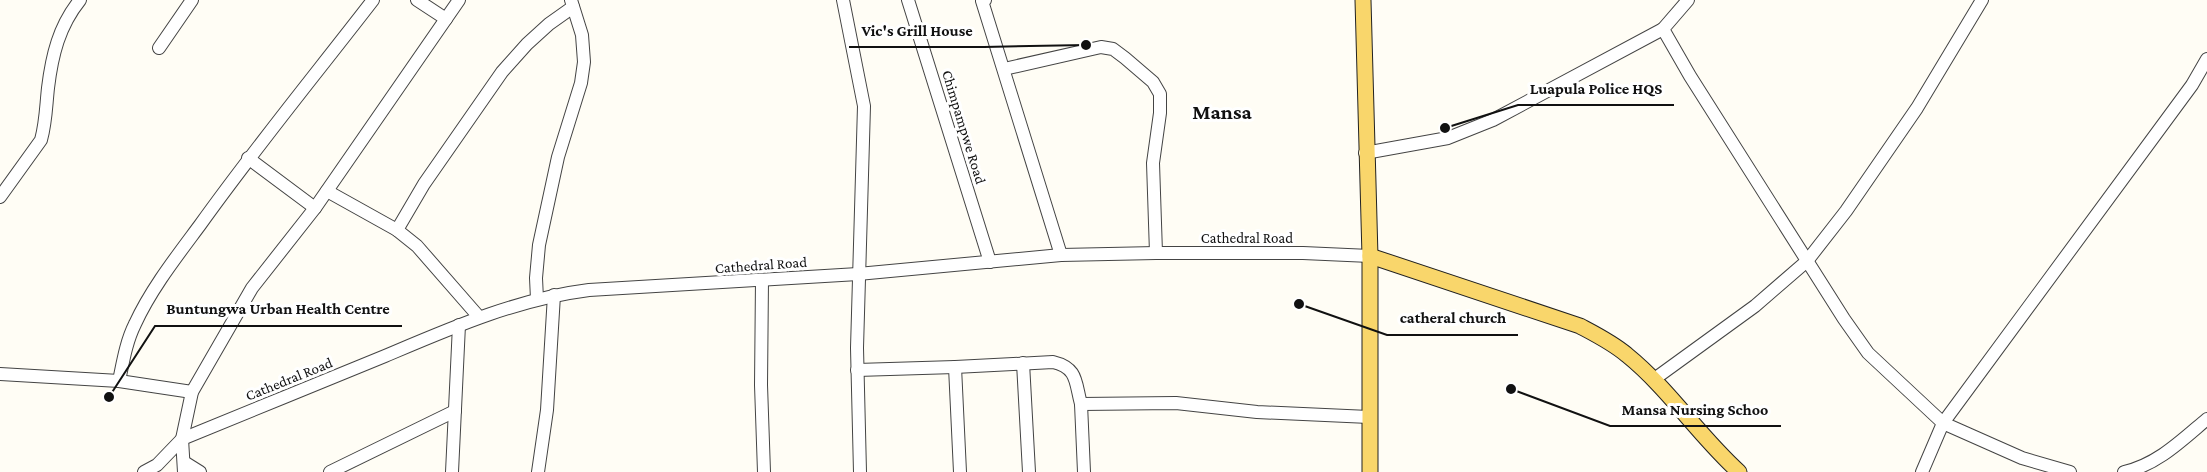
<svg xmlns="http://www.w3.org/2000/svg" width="2207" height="472" viewBox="0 0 2207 472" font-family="'Crimson Pro',serif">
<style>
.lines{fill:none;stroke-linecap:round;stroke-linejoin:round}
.minor-casing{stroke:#444;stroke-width:14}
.major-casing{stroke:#222;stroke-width:17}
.minor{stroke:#fff;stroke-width:12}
.major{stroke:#f9d66b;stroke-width:15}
.labels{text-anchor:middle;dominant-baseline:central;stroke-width:6;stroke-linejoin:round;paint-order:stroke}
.street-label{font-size:15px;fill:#111;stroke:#fff}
.district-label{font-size:21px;font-weight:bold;fill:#111;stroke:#fff}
.leader{fill:none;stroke:#111;stroke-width:2}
.callout-dot{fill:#111;stroke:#fff;stroke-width:2}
.callout-label{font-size:16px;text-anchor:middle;font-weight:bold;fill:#111;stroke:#fff;stroke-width:6;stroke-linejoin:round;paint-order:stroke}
</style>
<rect width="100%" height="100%" fill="#fffdf5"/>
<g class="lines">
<defs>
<g id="minor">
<path d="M417,0L446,19"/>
<path d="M843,0L864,106L857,348L860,472"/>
<path d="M908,0L990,262"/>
<path d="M985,0L982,1L1061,255"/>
<path d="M1688,0L1663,29L1690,76L1844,319L1868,353L1943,423L1922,472"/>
<path d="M159,48L192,0"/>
<path d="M1004,69L1101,47L1113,49L1125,58L1153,82L1160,94V113L1153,163L1156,253"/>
<path d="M1365,153L1448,138L1493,120L1663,29"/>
<path d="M248,158L315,208"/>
<path d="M327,191L397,230L417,246L479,317"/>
<path d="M0,197L41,140C46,122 46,106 48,88C52,55 59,26 80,0"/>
<path d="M397,230L424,184L502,72L527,44L549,24L573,7"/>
<path d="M762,280L761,385L764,472"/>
<path d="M537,299L536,278L539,245L558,157L581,83L584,62L582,35L571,0"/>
<path d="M1023,363L1029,472"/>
<path d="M955,367L960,472"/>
<path d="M857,370L955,367L1053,362C1078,368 1075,382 1081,404L1176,403L1257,412L1369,417"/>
<path d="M0,374L119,381L192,392"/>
<path d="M1653,380L1755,306L1807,261L1846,211L1917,108L1982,0"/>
<path d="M119,381C123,362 126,342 135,324C151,289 177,256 200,225C255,148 315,75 373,0"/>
<path d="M1081,404L1084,472"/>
<path d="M184,462L200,472"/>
<path d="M144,472L157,465L182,439C250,411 317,384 385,356C451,328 517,299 589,290L858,274L1061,255L1156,253H1303L1370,256"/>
<path d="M184,472L182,439L192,392L252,288L315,208L459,0"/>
<path d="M330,472L455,411"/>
<path d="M452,472L459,325"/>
<path d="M538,472L547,410L554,295"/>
<path d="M2070,472L2022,458L1943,423L2192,85L2207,59"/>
<path d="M2124,472C2157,465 2182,440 2207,419"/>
</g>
<g id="major">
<path d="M1363,0L1370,256V472"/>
<path d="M1370,256L1580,326C1597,335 1613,343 1627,355C1669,389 1699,436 1739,472"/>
</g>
</defs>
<use href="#minor" class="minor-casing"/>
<use href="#major" class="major-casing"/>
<use href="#minor" class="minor"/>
<use href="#major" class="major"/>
</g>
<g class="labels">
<g class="street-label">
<text transform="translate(964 127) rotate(73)">Chimpampwe Road</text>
<text x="1247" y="238">Cathedral Road</text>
<text transform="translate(761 265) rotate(-4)">Cathedral Road</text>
<text transform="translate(289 379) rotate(-22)">Cathedral Road</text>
</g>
<g class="district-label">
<text x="1222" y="112">Mansa</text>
</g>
</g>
<path class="leader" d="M1086 45L984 47H849M1445 128L1518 105H1674M109 397L155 326H402M1299 304L1387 335H1518M1511 389L1610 426H1781"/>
<g class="callout-dot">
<circle cx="1086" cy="45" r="6"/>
<circle cx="1445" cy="128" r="6"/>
<circle cx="109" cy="397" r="6"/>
<circle cx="1299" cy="304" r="6"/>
<circle cx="1511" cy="389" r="6"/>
</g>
<g class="callout-label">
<text x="917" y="36">Vic's Grill House</text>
<text x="1596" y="94">Luapula Police HQS</text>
<text x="278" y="314">Buntungwa Urban Health Centre</text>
<text x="1453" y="323">catheral church</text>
<text x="1695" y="415">Mansa Nursing Schoo</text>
</g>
</svg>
